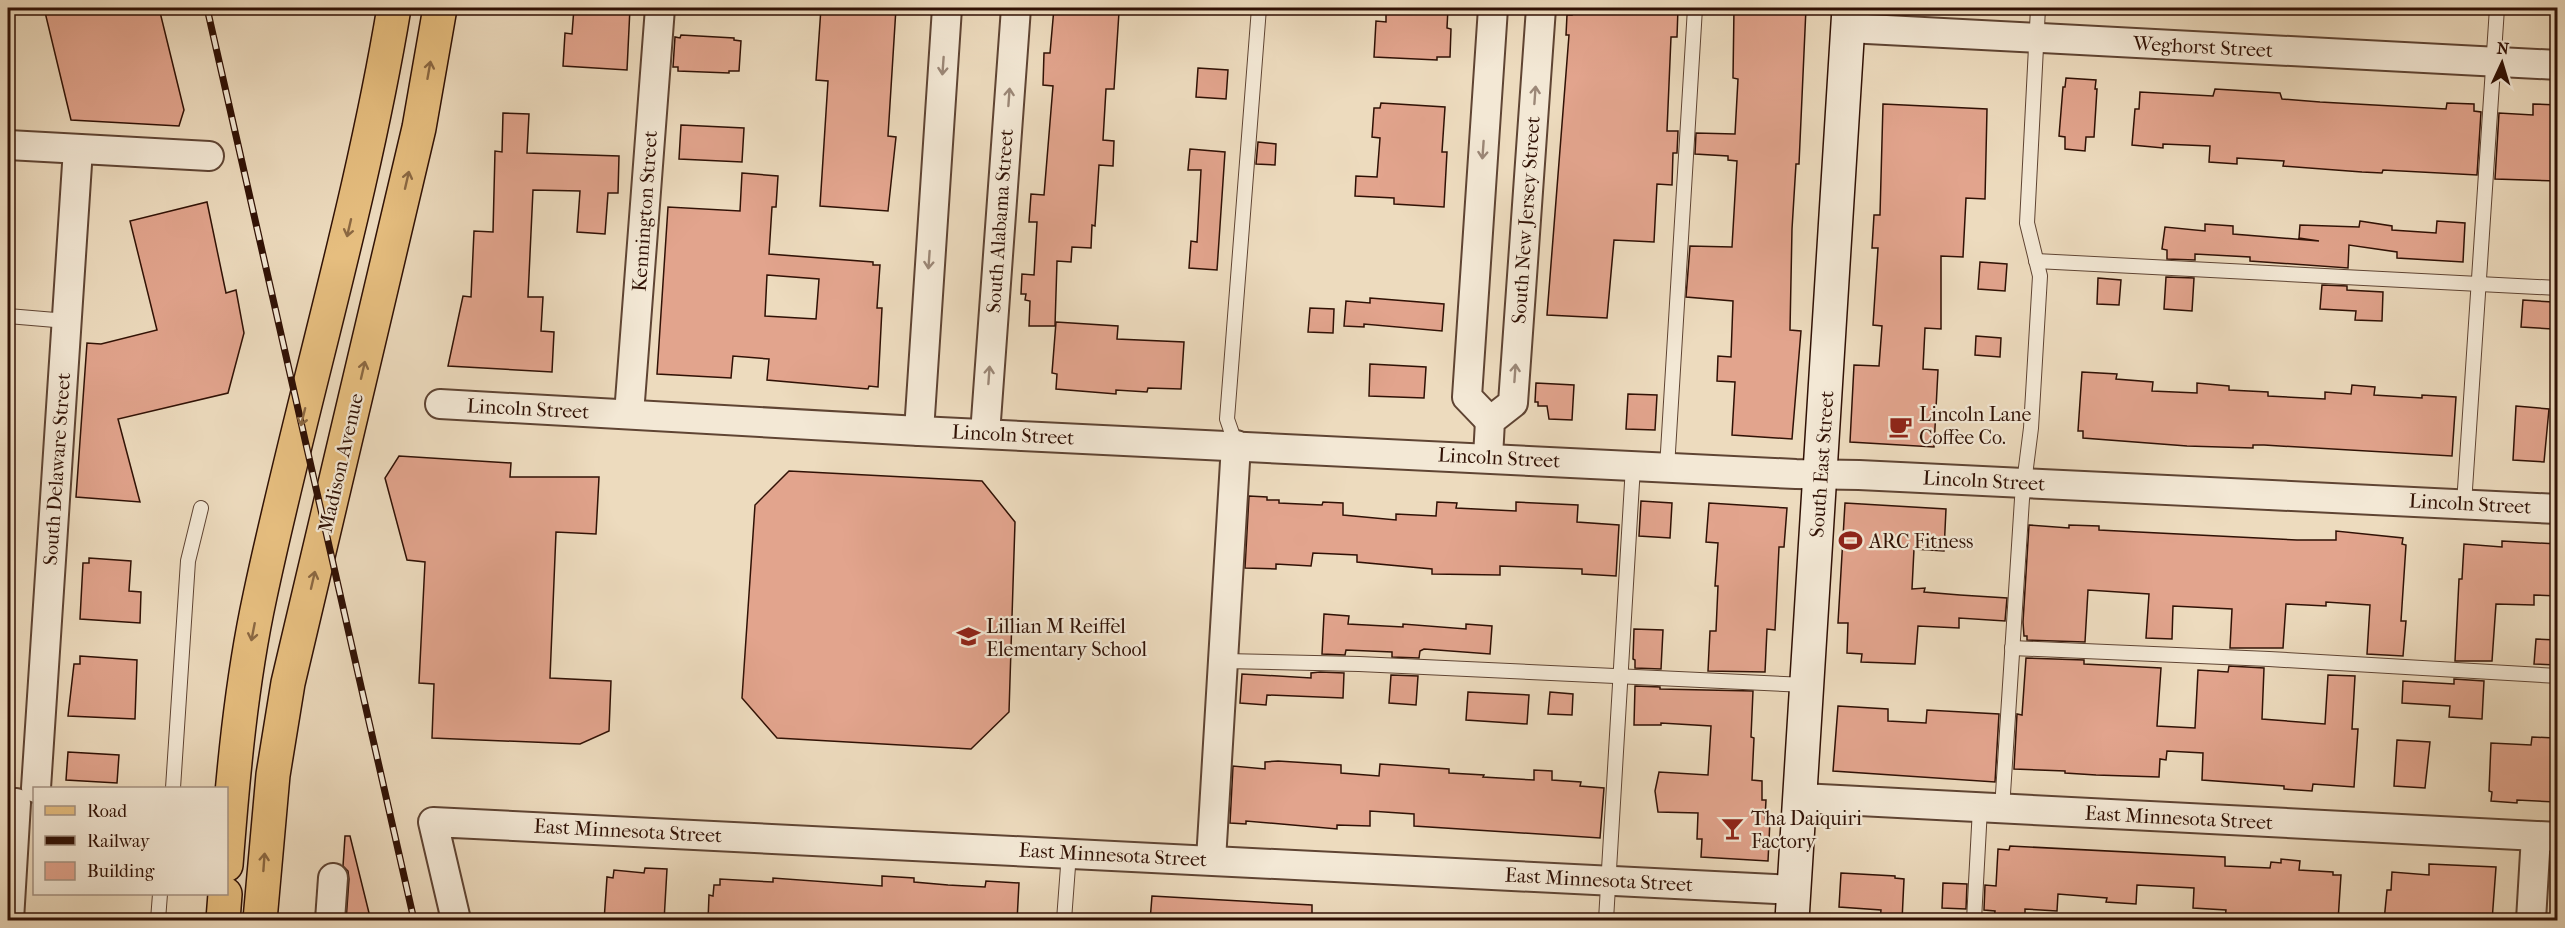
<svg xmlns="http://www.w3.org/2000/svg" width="2565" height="928" viewBox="0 0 2565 928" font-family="'IM FELL French Canon',serif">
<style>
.building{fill:#e2a48d;stroke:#301105;stroke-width:1.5;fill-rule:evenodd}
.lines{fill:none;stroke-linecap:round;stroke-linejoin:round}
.lane-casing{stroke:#5f4433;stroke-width:16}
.street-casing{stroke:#5f4433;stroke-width:32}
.secondary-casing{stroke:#301105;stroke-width:36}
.primary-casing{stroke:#301105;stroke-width:36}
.lane{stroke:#f3e8d5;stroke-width:14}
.street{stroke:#f3e8d5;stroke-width:28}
.secondary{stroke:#f3e8d5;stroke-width:33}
.primary{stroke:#e6be7f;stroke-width:33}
.rail-casing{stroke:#301105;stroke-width:7}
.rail{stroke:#f3e8d5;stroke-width:4.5;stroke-dasharray:14;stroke-linecap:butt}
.oneway{stroke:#9b8777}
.oneway2{stroke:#8b6842}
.labels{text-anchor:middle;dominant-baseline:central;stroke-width:4.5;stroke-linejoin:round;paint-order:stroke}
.street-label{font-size:20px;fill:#301105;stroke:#f3e8d5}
.poi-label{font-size:20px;fill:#301105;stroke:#f3e8d5;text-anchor:start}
</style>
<rect width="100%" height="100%" fill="#eddbbe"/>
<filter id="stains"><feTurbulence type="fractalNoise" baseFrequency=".00333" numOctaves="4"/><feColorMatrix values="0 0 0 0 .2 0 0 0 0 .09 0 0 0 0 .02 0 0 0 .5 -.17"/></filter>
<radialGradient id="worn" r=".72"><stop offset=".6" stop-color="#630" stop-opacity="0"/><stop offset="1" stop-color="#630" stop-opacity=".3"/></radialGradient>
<g class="building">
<path d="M44,8H159L184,110L179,126L71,120Z"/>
<path d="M574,8H630L627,70L563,66L565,33L572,34Z"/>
<path d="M821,8H896L888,136L896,137L888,211L820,206L828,81L816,80Z"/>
<path d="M1054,8H1111L1110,11L1119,12L1114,89H1106L1103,140L1114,141L1113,166L1099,165L1095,226L1092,225L1091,248L1072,247L1071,262L1057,261L1055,326H1029L1030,301L1025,300L1026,294H1021L1022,274L1034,275L1037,222H1029L1031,194L1044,195L1053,86L1043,85L1044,53H1050Z"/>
<path d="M1386,8H1448L1447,28L1451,29L1450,57H1437V60L1374,57L1376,21L1386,22Z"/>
<path d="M1572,8H1678L1677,37H1671L1667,131H1678L1677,153H1673L1672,185L1657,184L1654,242L1614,240L1607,318L1547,315L1569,35H1566L1567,15H1572Z"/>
<path d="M1734,8H1806L1799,164H1796L1792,229L1790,330L1801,331L1792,439L1732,435L1735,382L1717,381L1718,356L1731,357L1733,301L1686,297L1690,246L1732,247L1737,161L1728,160V156L1695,154L1696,133L1735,134L1738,79L1733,78Z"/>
<path d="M681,35L734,38V40L741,41L739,71H729V73L678,71V67H673L675,37L680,38Z"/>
<path d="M1198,68L1228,70L1226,99L1196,97Z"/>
<path d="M2066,78L2096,80L2095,89H2097L2094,137H2086L2085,151L2065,149V137L2059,136L2063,87H2065Z"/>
<path d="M2215,89L2280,93L2282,99L2320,102L2446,109L2447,103L2474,104V111L2481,112L2477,175L2383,170L2382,173L2362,172L2283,166L2284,161L2237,158V164L2209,162L2210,146L2163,144V148L2132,145L2135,109H2139L2140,92L2213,96Z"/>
<path d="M1381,103L1445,107L1442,152H1447L1444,207L1394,204V198L1355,196L1356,176L1377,177L1380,138L1372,137L1374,108H1380Z"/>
<path d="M1883,104L1987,109L1985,199L1966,198L1963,257L1941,256V329L1925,328L1923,369L1938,370L1934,447L1850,442L1854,365L1879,366L1882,326L1873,325L1878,248H1872L1874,215H1880Z"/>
<path d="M2533,104L2558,105V181L2495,179L2499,113L2533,115Z"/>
<path d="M503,113L529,114L527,153L619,156L618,193H608L605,234L577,232L580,191L533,190L528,297H543L541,331L554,332L552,372L448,366L463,296L471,297L474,231L493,232L495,151L502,152Z"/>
<path d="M681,125L744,128L742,162L679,159Z"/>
<path d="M1258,142L1276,144L1275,165L1256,164Z"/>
<path d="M1190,149L1225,152L1217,270L1189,268L1191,241L1197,242L1201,170H1188Z"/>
<path d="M742,173L778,176L776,207H772L769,254L873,262V265H880L877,308H882L878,387L869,386L868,389L767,380L769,359L733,356L731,378L657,374L668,207L740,211ZM767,275L819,279L816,319L765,316Z"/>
<path d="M207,202L226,293L236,290L244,333L228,393L118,419L140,502L76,497L87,343L101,344L157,330L130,221Z"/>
<path d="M2360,221L2392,226V230L2436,233L2437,221L2465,223L2463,262L2397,258V252L2349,245L2348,268L2250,261V257L2195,254V260L2167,259V250L2162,249L2165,227L2205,231V224L2233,226V234L2319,241L2299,238L2300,225L2359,227Z"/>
<path d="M1980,262L2007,264L2005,291L1978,289Z"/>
<path d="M2166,277L2194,278L2192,311L2164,309Z"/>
<path d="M2098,278L2121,280L2119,305L2097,304Z"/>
<path d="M2322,285L2347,286V290L2383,292L2382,321L2355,320L2356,311L2320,309Z"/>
<path d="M1370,298L1444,304L1442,331L1364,324V327L1344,326L1346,301L1370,303Z"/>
<path d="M2523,300L2553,302L2552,329L2521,327Z"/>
<path d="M1310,308L1334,309L1333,333L1308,332Z"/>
<path d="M1056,322L1118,326L1117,339L1184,342L1181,389L1148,388L1147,392L1116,390V394L1056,389L1057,374L1052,373Z"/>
<path d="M1976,336L2001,338L2000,357L1975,355Z"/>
<path d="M1370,364L1426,367L1424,398L1369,396Z"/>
<path d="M2082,372L2117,374L2116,379L2153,382L2152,391L2197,393V383L2229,386V390L2268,392V396L2325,399V392L2351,394L2352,385L2375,387L2374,395L2422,398V395L2456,397L2452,456L2264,445H2253V448L2187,446L2083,438V431H2078Z"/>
<path d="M1536,383L1574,385L1572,420L1549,419L1547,406H1538V402H1535Z"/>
<path d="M1628,394L1657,395L1655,430L1626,429Z"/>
<path d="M2516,406L2549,409L2544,462L2513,460Z"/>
<path d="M399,456L511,463L510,477H599L596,534L556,532L550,678L611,681L609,731L580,744L432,738L434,684L419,683L425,562L407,560L385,478Z"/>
<path d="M789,471L982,481L1015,522L1009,712L971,749L777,738L742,698L755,505Z"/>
<path d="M1249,496L1267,497V500H1279V503L1322,505L1323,502L1343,503V515L1396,520V514L1436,516L1437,502L1457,503L1456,508L1516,511V502L1578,505L1577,522L1619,525L1616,576L1582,574V569L1500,566V575L1432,574V569L1357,562V555L1313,553L1311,566L1276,564V569L1245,568Z"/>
<path d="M1641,501L1672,503L1670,538L1639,536Z"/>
<path d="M1709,503L1787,508L1784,547H1779L1775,630L1767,629L1765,672L1708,671L1710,631H1716L1718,586H1715L1718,543L1706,542Z"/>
<path d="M1845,503L1946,509L1944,551L1914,549L1912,589L1925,588L1924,592L1960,595L2007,598L2005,621L1959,618V628L1918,626L1915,664L1861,662L1862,654L1847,653L1848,623H1838Z"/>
<path d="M2029,525L2069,528V525L2099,526V530L2297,540H2336V531L2403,538L2402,544L2406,545L2401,621H2406L2403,656L2367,654L2370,605L2326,602V606L2286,604L2283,648H2230L2232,609L2173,606L2172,639L2146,638L2149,594L2088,590L2085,642L2027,640V636H2024L2023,622Z"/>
<path d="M2502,541L2558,544V596L2534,595V605L2496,604L2492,661H2455L2459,579H2462L2464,544L2502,547Z"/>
<path d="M89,558L131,561L129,591L141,592L140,623L80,619L83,563H89Z"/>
<path d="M1324,614L1349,616L1348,624L1403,627V624L1466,629V624L1492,626L1490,654L1424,649L1420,651L1419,658L1392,657V652L1346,650L1345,655L1322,654Z"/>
<path d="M1634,629L1663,630L1661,669L1635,668V660L1633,659Z"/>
<path d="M2536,639L2556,640V665L2534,664Z"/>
<path d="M80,656L137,660L135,719L68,716L74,664H80Z"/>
<path d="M2026,658L2084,660V664L2161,668L2157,726L2195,728L2198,670L2228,672L2229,666L2264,668L2262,719L2325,724L2328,675L2355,676L2352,729H2358L2354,787L2313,784L2312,791L2284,789V786L2202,780L2203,753L2167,751L2166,760L2160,759L2159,777L2096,775L2065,773V771L2014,769L2017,714L2022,715Z"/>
<path d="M1320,672L1344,673L1343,698L1267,695L1266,705L1240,703L1242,674L1311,678V673Z"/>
<path d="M1391,675L1418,676L1416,705L1389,703Z"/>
<path d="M2454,679L2484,681L2482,719L2449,717L2450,706L2402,703L2403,681L2454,684Z"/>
<path d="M1635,686L1660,687V689L1753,691L1751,737L1754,738L1752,780L1762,781V800H1766L1765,819L1770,820L1768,861L1701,857L1702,839H1697L1698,813L1658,812L1655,791L1659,772L1708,775L1711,726L1661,723V725H1634Z"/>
<path d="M1468,692L1529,695L1527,724L1466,720Z"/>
<path d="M1550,692L1573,694L1572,715L1548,714Z"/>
<path d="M1838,706L1888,709V721L1926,723L1927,710L1999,714L1995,782L1833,771Z"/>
<path d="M2532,737L2554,738L2553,757L2557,758L2555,802L2517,800V803L2491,801L2492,792L2489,791L2491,743L2531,745Z"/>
<path d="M2397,740L2430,742L2425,788L2394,786Z"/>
<path d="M68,752L119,755L117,783L66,780Z"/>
<path d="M1278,761L1341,765V773L1379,776L1380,764L1449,769V773L1484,775L1483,777L1534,780V770L1552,771V780L1581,782L1580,786L1604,788L1600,838L1414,826V814L1370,811V826L1337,825V829L1246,821V824L1230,823L1233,766L1265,769V762Z"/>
<path d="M345,836H350L371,921H346L349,879L348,871L343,866Z"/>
<path d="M2010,846L2225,857V866L2270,868L2271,862L2281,863V859L2300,861L2299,870L2333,872V875H2341L2338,921L2255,917L2254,920L2225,918L2226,910L2193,908L2194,888L2137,885L2136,904L2106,902L2107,898L2058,894L2057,911L2025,909V921H1994L1995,911L1984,910L1985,885L1996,886L1998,849L2009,850Z"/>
<path d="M2429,864L2496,867L2492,921H2384L2387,890H2391L2392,872L2429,875Z"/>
<path d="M645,868L667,869L664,921H604L607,877L613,878L614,870L644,873Z"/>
<path d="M1841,873L1895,876V878L1904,879L1902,921H1880L1881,910L1839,907Z"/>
<path d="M882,876L914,878V882L948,885L985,887L986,881L1019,883L1017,921H708L709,895L713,896L714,885H720V879L773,882V878L882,886Z"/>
<path d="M1943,883L1967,884L1966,909L1942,908Z"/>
<path d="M1152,896L1312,905V921H1150Z"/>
</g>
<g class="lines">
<defs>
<g id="lane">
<path d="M2036,261L2558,288"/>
<path d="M8,316L67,321"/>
<path d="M1236,445L1227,419L1259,8"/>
<path d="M1667,468L1695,8"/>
<path d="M2464,504L2497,8"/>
<path d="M2012,648L2269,659L2558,676"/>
<path d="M1224,661L1359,664L1807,685"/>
<path d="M173,788L188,561L201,508"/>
<path d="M2002,809L2022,499L2031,428L2040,276L2027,223L2038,8"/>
<path d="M158,920L160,894"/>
<path d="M1064,920L1069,853"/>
<path d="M1606,920L1633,466"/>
<path d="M1974,920L1980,808"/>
</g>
<g id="street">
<path d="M1848,28L2558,65"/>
<path d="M8,145L209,156"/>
<path d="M440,404L919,431L1796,474L1859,475L2558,509"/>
<path d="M629,414L660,8"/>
<path d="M1490,421L1467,397L1493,8"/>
<path d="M919,431L947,8"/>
<path d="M985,434L1016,8"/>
<path d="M1488,457L1490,421L1513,403L1541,8"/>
<path d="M36,788L78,149"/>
<path d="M1801,798L2558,837"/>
<path d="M1211,860L1236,445"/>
<path d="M9,920L16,803"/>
<path d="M330,920L333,878"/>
<path d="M456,920L433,822L1794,890"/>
<path d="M2531,920L2536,836"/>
</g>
<path id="secondary" d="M1792,920L1849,8"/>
<g id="primary">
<path d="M226,865C233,775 241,684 260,596C302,399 361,206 394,8"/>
<path d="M223,920L225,894"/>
<path d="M260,920L273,775L288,683L419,128L440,8"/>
</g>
</defs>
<use href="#lane" class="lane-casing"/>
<use href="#street" class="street-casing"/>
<use href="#secondary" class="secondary-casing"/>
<use href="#primary" class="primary-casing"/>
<use href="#lane" class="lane"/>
<use href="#street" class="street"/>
<use href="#secondary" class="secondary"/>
<use href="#primary" class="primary"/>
<defs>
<path id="rail" d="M207,8L414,920"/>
</defs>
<use href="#rail" class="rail-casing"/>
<use href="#rail" class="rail"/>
</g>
<defs><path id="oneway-shaft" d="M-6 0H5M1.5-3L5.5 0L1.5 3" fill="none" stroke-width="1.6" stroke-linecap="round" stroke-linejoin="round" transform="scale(1.5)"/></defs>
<g class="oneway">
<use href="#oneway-shaft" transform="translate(943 66) rotate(94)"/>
<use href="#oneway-shaft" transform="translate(1535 95) rotate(-86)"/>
<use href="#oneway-shaft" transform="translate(1009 97) rotate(-86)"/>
<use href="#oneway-shaft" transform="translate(1483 150) rotate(94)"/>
<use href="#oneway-shaft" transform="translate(929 260) rotate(94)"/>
<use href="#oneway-shaft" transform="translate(1515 373) rotate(-86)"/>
<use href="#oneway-shaft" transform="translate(989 375) rotate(-86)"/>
</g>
<g class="oneway2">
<use href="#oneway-shaft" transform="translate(429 70) rotate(-80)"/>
<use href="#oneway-shaft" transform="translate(407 180) rotate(-77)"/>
<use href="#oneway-shaft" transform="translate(349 228) rotate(103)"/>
<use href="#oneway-shaft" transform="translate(363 370) rotate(-77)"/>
<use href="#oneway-shaft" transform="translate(303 417) rotate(104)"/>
<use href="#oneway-shaft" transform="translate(313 580) rotate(-77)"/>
<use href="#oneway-shaft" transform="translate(253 632) rotate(101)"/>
<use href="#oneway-shaft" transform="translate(264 862) rotate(-86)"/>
</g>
<defs>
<symbol id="cafe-bare" viewBox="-9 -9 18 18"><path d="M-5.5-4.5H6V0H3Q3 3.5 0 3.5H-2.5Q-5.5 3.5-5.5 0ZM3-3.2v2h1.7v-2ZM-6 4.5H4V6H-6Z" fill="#8f2418" stroke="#f3e8d5" stroke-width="2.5" paint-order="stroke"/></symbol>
<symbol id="stadium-bare" viewBox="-9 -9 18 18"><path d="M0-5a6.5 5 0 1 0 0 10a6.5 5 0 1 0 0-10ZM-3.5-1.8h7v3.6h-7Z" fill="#8f2418" stroke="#f3e8d5" stroke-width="2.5" paint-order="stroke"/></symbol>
<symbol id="school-bare" viewBox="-9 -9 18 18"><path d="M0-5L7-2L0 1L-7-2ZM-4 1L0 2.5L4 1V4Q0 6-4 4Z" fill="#8f2418" stroke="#f3e8d5" stroke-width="2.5" paint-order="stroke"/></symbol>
<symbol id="bar-bare" viewBox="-9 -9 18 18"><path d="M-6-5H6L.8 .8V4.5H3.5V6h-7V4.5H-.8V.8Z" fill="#8f2418" stroke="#f3e8d5" stroke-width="2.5" paint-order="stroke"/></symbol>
</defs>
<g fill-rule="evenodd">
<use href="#cafe-bare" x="1884" y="410" width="33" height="33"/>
<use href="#stadium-bare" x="1834" y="524" width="33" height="33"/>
<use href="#school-bare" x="952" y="620" width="33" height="33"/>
<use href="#bar-bare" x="1716" y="812" width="33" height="33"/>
</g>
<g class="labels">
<g class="street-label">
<text transform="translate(2203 47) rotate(3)">Weghorst Street</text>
<text transform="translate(645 211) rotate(-86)">Kennington Street</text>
<text transform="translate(1526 220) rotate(-86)">South New Jersey Street</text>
<text transform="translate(1000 221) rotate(-86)">South Alabama Street</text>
<text transform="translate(528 409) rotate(3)">Lincoln Street</text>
<text transform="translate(1013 435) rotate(3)">Lincoln Street</text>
<text transform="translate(1499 458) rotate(3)">Lincoln Street</text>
<text transform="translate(341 463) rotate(-77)">Madison Avenue</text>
<text transform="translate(1822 464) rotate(-86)">South East Street</text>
<text transform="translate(57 469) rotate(-86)">South Delaware Street</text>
<text transform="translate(1984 481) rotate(3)">Lincoln Street</text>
<text transform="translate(2470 504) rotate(3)">Lincoln Street</text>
<text transform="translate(2179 818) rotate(3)">East Minnesota Street</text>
<text transform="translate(628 831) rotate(3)">East Minnesota Street</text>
<text transform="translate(1113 855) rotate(3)">East Minnesota Street</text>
<text transform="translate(1599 880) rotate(3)">East Minnesota Street</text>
</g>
<g class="poi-label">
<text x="1919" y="414">Lincoln Lane<tspan x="1919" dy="23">Coffee Co.</tspan></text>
<text x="1869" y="541">ARC Fitness</text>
<text x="986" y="626">Lillian M Reiffel<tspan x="986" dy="23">Elementary School</tspan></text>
<text x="1751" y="818">Tha Daiquiri<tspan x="1751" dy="23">Factory</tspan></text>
</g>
</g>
<rect width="2565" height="928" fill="none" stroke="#eddbbe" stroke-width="30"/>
<rect x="9" y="9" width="2547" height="910" fill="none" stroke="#301105" stroke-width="3"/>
<rect x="15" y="15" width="2535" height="898" fill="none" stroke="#301105" stroke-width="1.5"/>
<rect x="33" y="787" width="195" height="108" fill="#f3e8d5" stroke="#a59282" stroke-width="1.5"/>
<rect x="45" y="806" width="30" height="9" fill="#e6be7f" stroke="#a59282" stroke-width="1.5"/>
<text x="87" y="817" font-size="18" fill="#301105">Road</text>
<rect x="45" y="836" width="30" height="9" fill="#301105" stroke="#a59282" stroke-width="1.5"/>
<text x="87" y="847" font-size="18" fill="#301105">Railway</text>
<rect x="45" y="862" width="30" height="18" fill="#e2a48d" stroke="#a59282" stroke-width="1.5"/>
<text x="87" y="877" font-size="18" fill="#301105">Building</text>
<g transform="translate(2502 63) rotate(4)" stroke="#f3e8d5" stroke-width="4.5" paint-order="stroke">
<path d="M0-4.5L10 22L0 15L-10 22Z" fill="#301105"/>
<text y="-9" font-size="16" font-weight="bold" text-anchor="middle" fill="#301105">N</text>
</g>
<rect width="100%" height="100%" filter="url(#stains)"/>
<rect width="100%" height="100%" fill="url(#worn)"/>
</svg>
